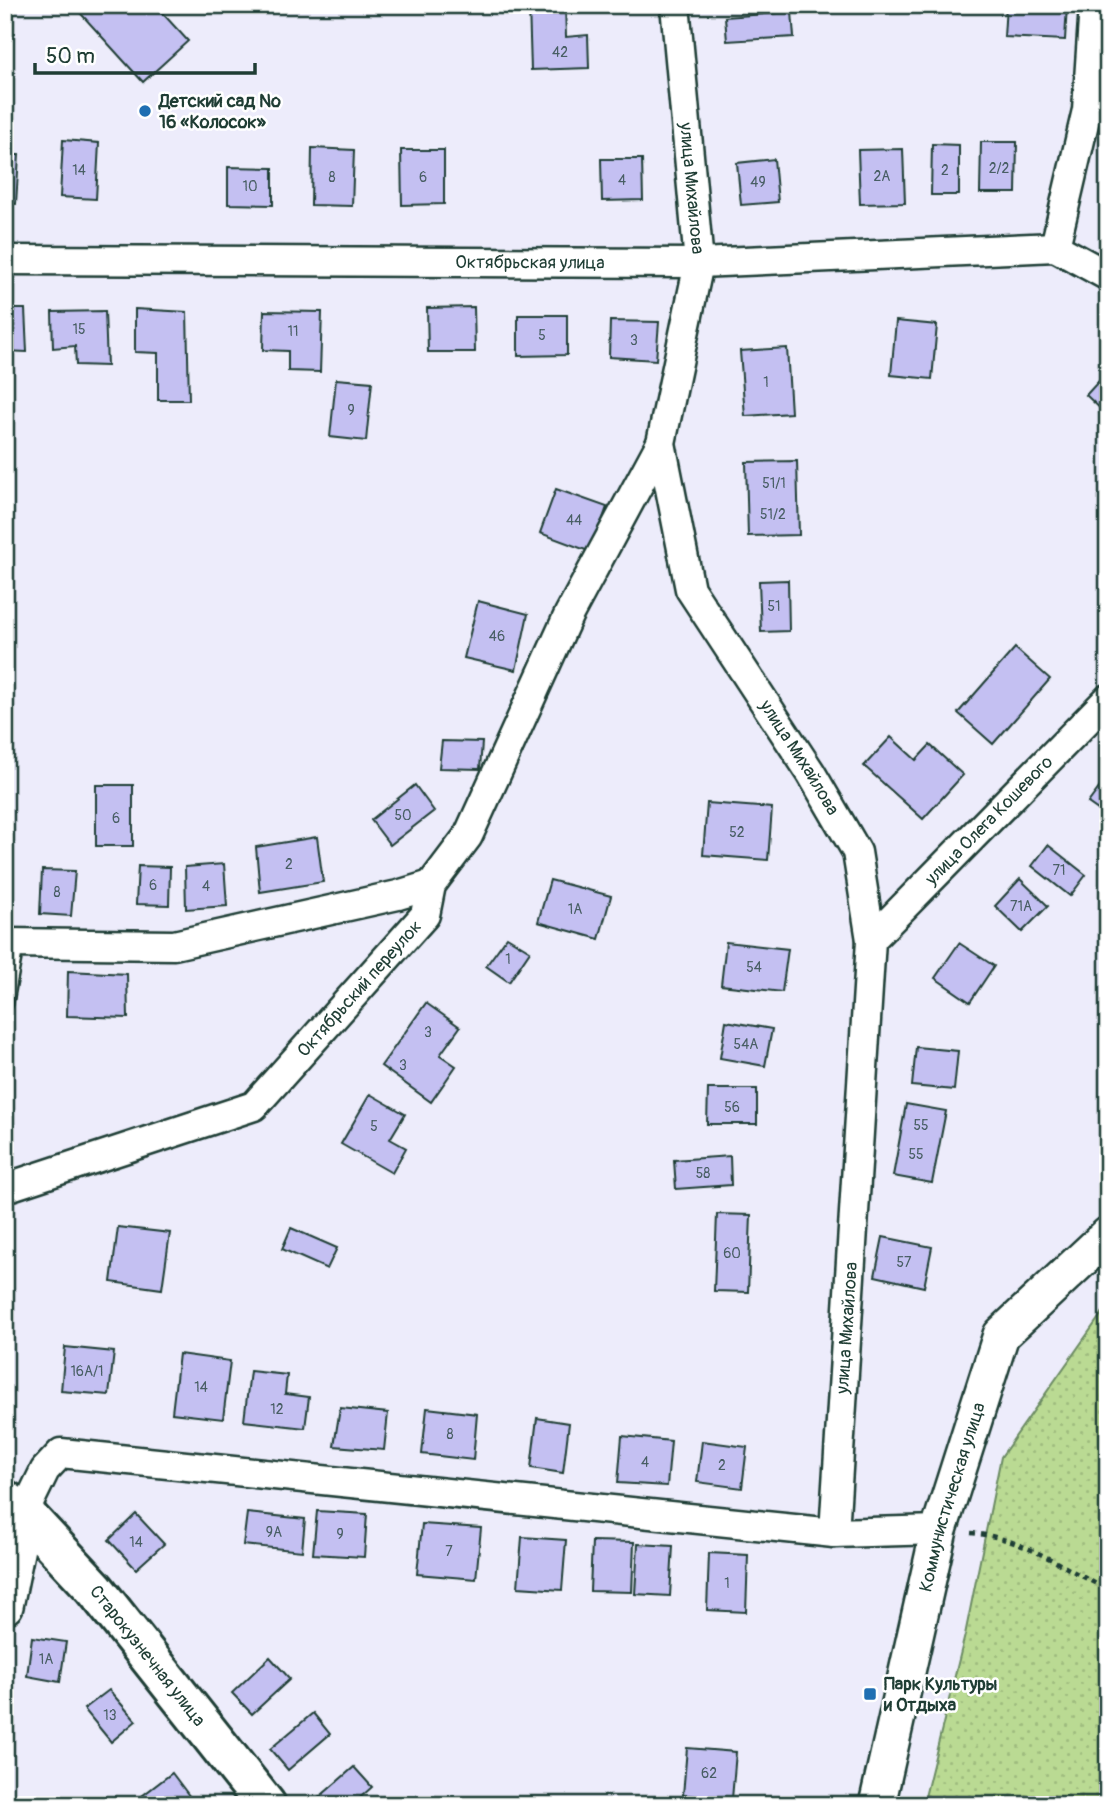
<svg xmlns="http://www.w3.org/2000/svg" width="1113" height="1810" viewBox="0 0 1113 1810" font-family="Pangolin,sans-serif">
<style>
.park{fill:url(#park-dots);stroke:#6c8c64;stroke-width:2}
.building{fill:#c4c0f2;stroke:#1f3d34;stroke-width:2}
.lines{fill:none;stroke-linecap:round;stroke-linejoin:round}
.service-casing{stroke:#1f3d34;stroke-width:19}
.minor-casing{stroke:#1f3d34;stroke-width:33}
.tertiary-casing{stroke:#1f3d34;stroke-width:40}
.secondary-casing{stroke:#1f3d34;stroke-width:44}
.path{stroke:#1f3d34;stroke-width:4.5;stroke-dasharray:5 5;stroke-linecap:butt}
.service{stroke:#fff;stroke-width:14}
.minor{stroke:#fff;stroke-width:28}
.tertiary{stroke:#fff;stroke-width:35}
.secondary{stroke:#fff;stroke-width:38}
.poi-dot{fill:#1f6fb2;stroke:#fff;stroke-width:2.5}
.labels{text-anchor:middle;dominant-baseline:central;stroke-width:5;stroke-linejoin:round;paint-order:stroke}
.number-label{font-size:14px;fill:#485e64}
.poi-label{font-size:18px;font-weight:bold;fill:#1f3d34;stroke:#fff;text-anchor:start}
.street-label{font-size:18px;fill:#1f3d34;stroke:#fff}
</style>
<defs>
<pattern id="park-dots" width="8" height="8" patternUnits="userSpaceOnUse" patternTransform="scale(1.75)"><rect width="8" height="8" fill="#bada93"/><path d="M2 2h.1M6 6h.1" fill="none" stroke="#9fbc7f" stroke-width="1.8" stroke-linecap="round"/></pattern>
</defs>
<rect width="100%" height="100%" fill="#edecfb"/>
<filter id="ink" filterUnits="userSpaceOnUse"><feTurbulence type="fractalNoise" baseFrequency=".0143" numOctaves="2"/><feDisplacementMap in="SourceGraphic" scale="14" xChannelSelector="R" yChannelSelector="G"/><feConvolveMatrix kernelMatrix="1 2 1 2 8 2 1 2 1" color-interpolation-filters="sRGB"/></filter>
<g filter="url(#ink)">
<path class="park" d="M1108,1305V1805H923L965,1635L1001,1457Z"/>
<g class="building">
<path d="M73,5H155L188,41L143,82Z"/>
<path d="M529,5H565L566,37L588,35L589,68L531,70Z"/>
<path d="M1006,5H1067L1065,40L1004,37Z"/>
<path d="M792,12L794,37L727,41L725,17Z"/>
<path d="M63,140L99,143L96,199L60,197Z"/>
<path d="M981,142H1017L1016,193H980Z"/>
<path d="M932,144L959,145V195H931Z"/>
<path d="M312,148L354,150L352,206L311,205Z"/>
<path d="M903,149L905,203L860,204L858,150Z"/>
<path d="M401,150H444V204L402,205Z"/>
<path d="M5,155H19L16,204L5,203Z"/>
<path d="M601,159H642L643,200L602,201Z"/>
<path d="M774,159L778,202L741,205L737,163Z"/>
<path d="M228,167L273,168V205L228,204Z"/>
<path d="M474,307L475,352H428L427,308Z"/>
<path d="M5,309H25L27,352L5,351Z"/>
<path d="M135,309L187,312L189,400H158V353L135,352Z"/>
<path d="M105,311L107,366L76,365L75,346L53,348L52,312Z"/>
<path d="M264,311L322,312L320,372L288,371V351L263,350Z"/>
<path d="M518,315H567V355L518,356Z"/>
<path d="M610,321L659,322L656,360L609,357Z"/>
<path d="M896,321L937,325L932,379L891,375Z"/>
<path d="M787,348L791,413L745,416L740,351Z"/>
<path d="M1108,371V416L1086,395Z"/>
<path d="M336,379L372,382L366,441L330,437Z"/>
<path d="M797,461L799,535L748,536L746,462Z"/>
<path d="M556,489L607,507L591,552L540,533Z"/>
<path d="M788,580L789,631L761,632L759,581Z"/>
<path d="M478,601L528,614L516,670L464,658Z"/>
<path d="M1015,648L1050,679L993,744L958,713Z"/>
<path d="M891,737L916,760L930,745L963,775L923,819L864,766Z"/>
<path d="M442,741L482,742L480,769L439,768Z"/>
<path d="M1108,776V817L1088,803Z"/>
<rect x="96" y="785" width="37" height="61"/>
<path d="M415,785L434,811L390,845L371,820Z"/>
<path d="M707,803L772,808L768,860L703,855Z"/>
<path d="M317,837L323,882L260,892L256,847Z"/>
<path d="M1048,845L1086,875L1070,896L1032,866Z"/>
<path d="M224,864L227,906L186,909L185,867Z"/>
<path d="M138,866L170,867L169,905L136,904Z"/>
<path d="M42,870L75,871L71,916L40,914Z"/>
<path d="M1020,879L1048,906L1022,932L995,906Z"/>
<path d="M550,880L611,896L599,939L538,922Z"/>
<path d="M507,937L530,951L509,982L486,966Z"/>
<path d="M726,942L788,949L782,992L721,985Z"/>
<path d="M959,943L994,966L970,1002L935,978Z"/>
<path d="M68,971L127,974L128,1018L67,1016Z"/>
<path d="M426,1003L460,1027L440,1055L456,1066L431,1102L381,1066Z"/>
<path d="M726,1021L772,1029L765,1066L720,1058Z"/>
<path d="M916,1047L958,1051L954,1090L912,1086Z"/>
<path d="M708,1089H757V1124H707Z"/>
<path d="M370,1094L405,1114L390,1139L406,1148L392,1173L341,1144Z"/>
<path d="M906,1104L946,1111L932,1183L893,1176Z"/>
<path d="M730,1156L731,1185L676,1189L674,1160Z"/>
<path d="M717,1214L751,1215L748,1292L714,1291Z"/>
<path d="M118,1227L170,1233L162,1289L111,1282Z"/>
<path d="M291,1228L337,1248L327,1269L282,1249Z"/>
<path d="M883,1237L932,1247L924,1287L875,1276Z"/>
<path d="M5,1337L11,1338L5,1378Z"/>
<path d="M65,1347L114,1352L109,1395L61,1391Z"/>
<path d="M179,1354L230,1361L223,1419L172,1413Z"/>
<path d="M250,1371L287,1375L285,1394L309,1397L305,1428L244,1421Z"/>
<path d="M340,1408L388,1413L384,1450L334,1446Z"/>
<path d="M427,1408L477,1414L473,1460L422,1454Z"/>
<path d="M537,1418L569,1423L563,1473L531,1468Z"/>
<path d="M622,1436L671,1441L667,1486L618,1483Z"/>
<path d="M702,1441L747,1447L742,1488L697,1482Z"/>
<path d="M317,1511L367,1514L364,1557L313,1554Z"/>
<path d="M247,1513L305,1519L302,1551L243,1545Z"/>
<path d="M136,1514L164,1544L136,1569L109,1540Z"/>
<path d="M422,1524L481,1528L476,1579L417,1574Z"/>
<path d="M522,1537L566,1540L562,1590L518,1587Z"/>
<path d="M592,1541L634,1542L632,1592L590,1591Z"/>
<path d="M638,1544L673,1546L670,1596L635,1594Z"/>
<path d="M709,1553L748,1555L746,1612L707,1610Z"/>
<path d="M32,1637L66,1642L60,1682L27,1676Z"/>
<path d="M270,1657L290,1679L252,1714L232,1693Z"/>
<path d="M109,1690L136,1721L111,1742L84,1709Z"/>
<path d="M313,1713L330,1734L288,1770L270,1749Z"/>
<path d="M687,1748L736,1752L732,1799L683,1795Z"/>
<path d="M354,1767L372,1787L352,1805H318L315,1801Z"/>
<path d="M172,1773L190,1797L181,1805H142L138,1799Z"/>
</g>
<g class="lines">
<defs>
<path id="service" d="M5,1004L16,944"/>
<g id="minor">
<path id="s1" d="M675,5L699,263L661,443L690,589L811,773L857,852L871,940L834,1533"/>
<path d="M1055,247L1087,110L1094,5"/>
<path d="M1055,247L1108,276"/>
<path id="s2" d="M5,260L699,263L1055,247"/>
<path id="s3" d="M871,940L1108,699"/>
<path d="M5,943L174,945L398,895L431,885"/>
<path id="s4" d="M5,1188L254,1106L425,915L431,885L468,836L569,614L661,443"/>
<path d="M24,1513L45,1470L61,1453L834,1533L939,1530"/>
</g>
<g id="tertiary">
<path d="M5,1606L24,1513"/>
<path id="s5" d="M877,1805L939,1530L1001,1335L1108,1235"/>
</g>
<g id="secondary">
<path id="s6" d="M5,1500L24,1513L95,1589L266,1805"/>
</g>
</defs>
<use href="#service" class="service-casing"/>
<use href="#minor" class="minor-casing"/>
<use href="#tertiary" class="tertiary-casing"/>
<use href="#secondary" class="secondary-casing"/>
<path class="path" d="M971,1533C1021,1537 1064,1568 1108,1590"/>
<use href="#service" class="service"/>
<use href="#minor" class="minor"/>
<use href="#tertiary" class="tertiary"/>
<use href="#secondary" class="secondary"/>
</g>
</g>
<g class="poi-dot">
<circle cx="145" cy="111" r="7"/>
<rect x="863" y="1687" width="14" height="14" rx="3.5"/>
</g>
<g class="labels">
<g class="number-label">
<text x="560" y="52">42</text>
<text x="999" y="168">2/2</text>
<text x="79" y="170">14</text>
<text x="945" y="170">2</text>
<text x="882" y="176">2А</text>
<text x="332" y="177">8</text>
<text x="423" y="177">6</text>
<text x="622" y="180">4</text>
<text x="758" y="182">49</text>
<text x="250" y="186">10</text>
<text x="79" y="329">15</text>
<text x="293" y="331">11</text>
<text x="542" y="335">5</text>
<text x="634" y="340">3</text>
<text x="766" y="382">1</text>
<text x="351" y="410">9</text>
<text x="774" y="483">51/1</text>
<text x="773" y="514">51/2</text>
<text x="574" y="520">44</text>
<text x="774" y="606">51</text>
<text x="497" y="636">46</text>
<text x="403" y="815">50</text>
<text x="116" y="818">6</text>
<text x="737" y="832">52</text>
<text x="289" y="864">2</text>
<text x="1059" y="870">71</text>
<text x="153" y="885">6</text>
<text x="206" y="886">4</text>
<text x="57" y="892">8</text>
<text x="1021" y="906">71А</text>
<text x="575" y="909">1А</text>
<text x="508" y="959">1</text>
<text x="754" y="967">54</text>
<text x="428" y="1032">3</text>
<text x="746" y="1044">54А</text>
<text x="403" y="1065">3</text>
<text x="732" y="1107">56</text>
<text x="921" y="1125">55</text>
<text x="374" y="1126">5</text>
<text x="916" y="1154">55</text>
<text x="703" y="1173">58</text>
<text x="732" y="1253">60</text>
<text x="904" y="1262">57</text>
<text x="87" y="1371">16А/1</text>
<text x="201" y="1387">14</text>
<text x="277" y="1409">12</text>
<text x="450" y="1434">8</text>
<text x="645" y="1462">4</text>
<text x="722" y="1465">2</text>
<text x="274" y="1532">9А</text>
<text x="340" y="1534">9</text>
<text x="136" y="1542">14</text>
<text x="449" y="1551">7</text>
<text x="727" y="1583">1</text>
<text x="46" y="1659">1А</text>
<text x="110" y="1715">13</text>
<text x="709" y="1773">62</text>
</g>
<g class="poi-label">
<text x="159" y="101">Детский сад №<tspan x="159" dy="21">16 «Колосок»</tspan></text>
<text x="884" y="1684">Парк Культуры<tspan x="884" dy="21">и Отдыха</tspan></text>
</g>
<g class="street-label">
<text stroke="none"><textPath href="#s1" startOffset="184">улица Михайлова</textPath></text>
<text stroke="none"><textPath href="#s2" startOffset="525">Октябрьская улица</textPath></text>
<text stroke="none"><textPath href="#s1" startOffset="793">улица Михайлова</textPath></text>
<text stroke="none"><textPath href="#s3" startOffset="168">улица Олега Кошевого</textPath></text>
<text stroke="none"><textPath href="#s4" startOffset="420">Октябрьский переулок</textPath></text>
<text transform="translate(847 1328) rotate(-86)">улица Михайлова</text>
<text stroke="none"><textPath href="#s5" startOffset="317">Коммунистическая улица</textPath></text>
<text stroke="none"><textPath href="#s6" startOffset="212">Старокузнечная улица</textPath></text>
</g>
</g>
<rect width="1113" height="1810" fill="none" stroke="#fff" stroke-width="28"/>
<rect x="14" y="14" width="1085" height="1782" fill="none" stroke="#1f3d34" stroke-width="2.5" filter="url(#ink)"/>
<path d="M35 63v10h220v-10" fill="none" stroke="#1f3d34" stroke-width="3.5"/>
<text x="46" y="63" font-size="21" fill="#1f3d34" stroke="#ffffff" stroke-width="5" paint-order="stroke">50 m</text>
</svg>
